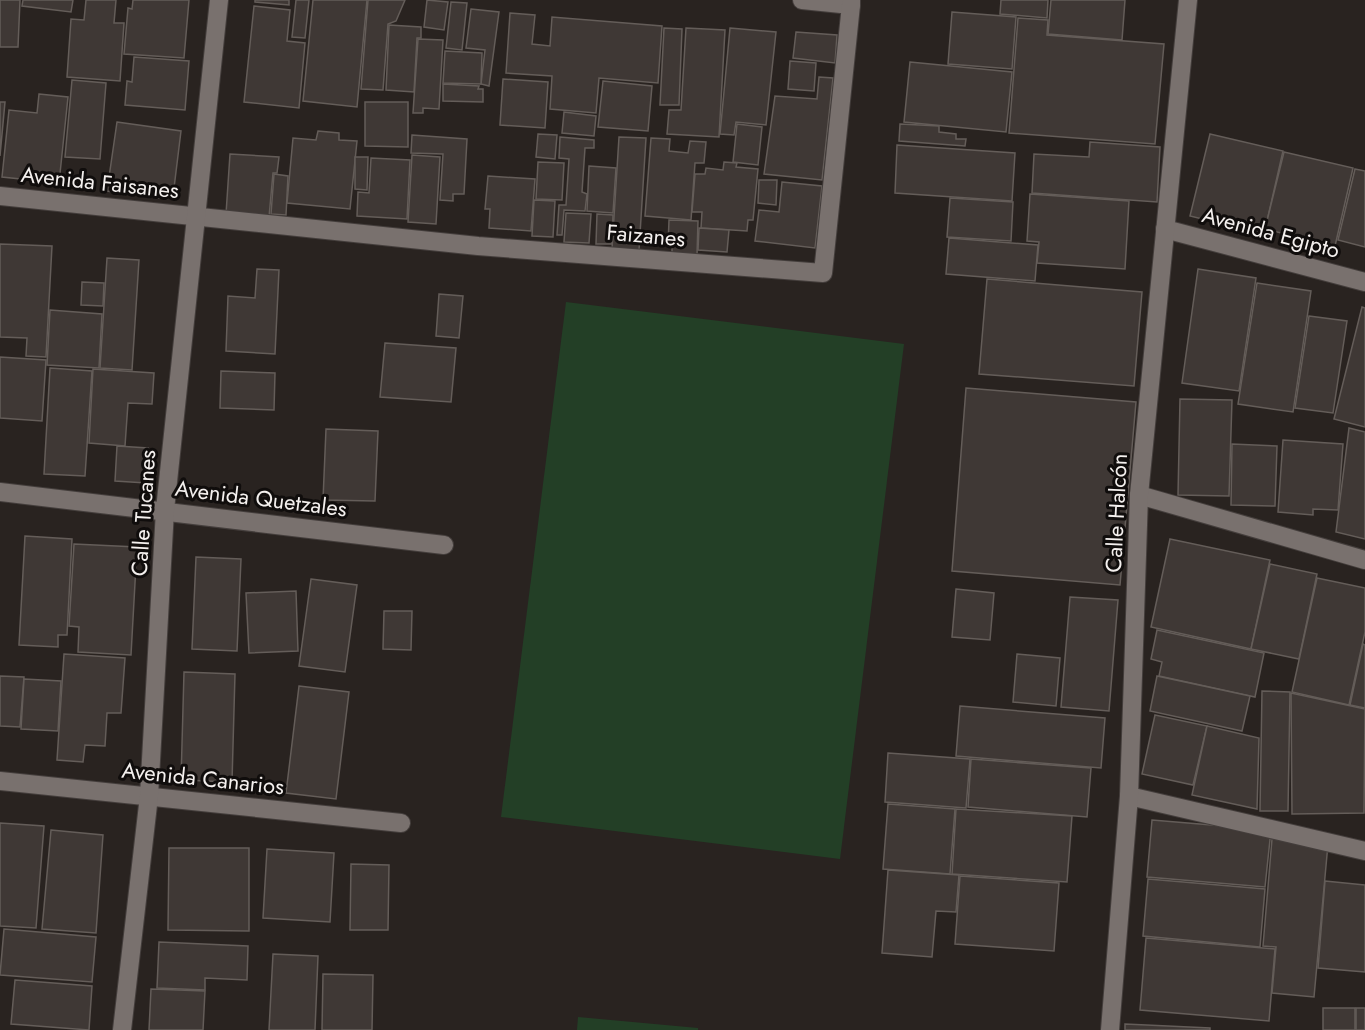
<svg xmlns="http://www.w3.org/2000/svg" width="1365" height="1030" viewBox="0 0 1365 1030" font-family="Jost,sans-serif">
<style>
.green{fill:#233f26}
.building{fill:#3f3835;stroke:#645d59;stroke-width:1.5}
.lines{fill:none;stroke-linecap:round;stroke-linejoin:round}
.street-casing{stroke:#443e3c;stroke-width:20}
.street{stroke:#79716e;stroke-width:18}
.labels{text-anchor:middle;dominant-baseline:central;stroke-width:6;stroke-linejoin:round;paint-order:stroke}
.street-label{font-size:22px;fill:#f4f0ee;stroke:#100d0c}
</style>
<rect width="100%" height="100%" fill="#292320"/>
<g class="green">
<path d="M566,302L904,344L840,859L501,817Z"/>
<path d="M578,1017L698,1028V1030H577Z"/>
</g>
<g class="building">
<path d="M0,0H20L18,47H0Z"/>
<path d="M23,0H73L71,12L22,6Z"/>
<path d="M86,0H116L114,23H124L120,81L67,77L71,19L84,20Z"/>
<path d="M133,0H189L184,58L124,54L128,8L132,9Z"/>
<path d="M255,0H289V5L255,2Z"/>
<path d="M296,0H309L305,38L292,37Z"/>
<path d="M313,0H367L357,107L303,101Z"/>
<path d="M368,0H405L396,21L388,24L383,90L361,89Z"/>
<path d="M427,0L448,2L444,30L424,27Z"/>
<path d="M1001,0H1048L1047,18L1000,14Z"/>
<path d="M1051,0H1125L1122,40L1048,34Z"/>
<path d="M451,2L467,3L462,50L446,48Z"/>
<path d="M254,6L290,10L287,41L305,43L299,108L244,102Z"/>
<path d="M471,9L499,12L489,86L481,84L485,50L466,48Z"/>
<path d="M952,12L1016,17L1012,69L948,64Z"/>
<path d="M510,13L535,15L532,44L550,46L552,17L662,26L658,83L599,78L596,113L550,109L552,76L506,73Z"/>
<path d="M1018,18L1048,20L1047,35L1164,44L1155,144L1009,133Z"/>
<path d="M389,25L421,27V38H417L414,92L386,90Z"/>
<path d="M664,28L682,29L679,105H660Z"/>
<path d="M686,28L725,30L719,137L667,134L669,110H681Z"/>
<path d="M730,28L776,32L766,125L736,122L734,135L720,134Z"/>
<path d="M796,32L837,35L835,63L793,58Z"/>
<path d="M418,39L443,40L439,109L423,108V113H413Z"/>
<path d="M445,51L482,53L481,84L443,83Z"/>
<path d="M134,57L189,61L185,110L125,105L127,81L132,82Z"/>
<path d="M790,61L816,63L814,91L788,89Z"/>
<path d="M910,62L1012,72L1006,132L904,122Z"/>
<path d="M819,77L833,78L822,180L764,174L775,96L817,99Z"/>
<path d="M503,79L548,82L545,128L500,125Z"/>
<path d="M72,80L106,83L100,159L65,157Z"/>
<path d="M603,81L652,86L648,131L598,127Z"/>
<path d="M443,84L479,86L478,89H483V102L443,101Z"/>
<path d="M39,94L68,97L59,183L2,177L9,110L37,113Z"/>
<path d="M0,102H5L0,156Z"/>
<path d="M365,102H408V147L365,146Z"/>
<path d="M564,112L596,116L594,136L562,133Z"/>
<path d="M117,122L181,131L174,188L171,195L167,199L107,191Z"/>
<path d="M737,124L762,127L758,165L733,162Z"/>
<path d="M900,124L939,126V132L956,134V139H966L965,146L899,141Z"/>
<path d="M318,131L339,133V140L357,141L350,209L287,203L293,138L316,140Z"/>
<path d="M538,134L557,135L555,159L536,157Z"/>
<path d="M1210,134L1283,151L1264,234L1190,216Z"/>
<path d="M412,135L467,139L464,194H453V201L440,200L443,154L411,153Z"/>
<path d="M560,137L594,140V148H585L582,192L587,194L585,211L564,210L562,235H557L559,205H566L569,159L559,158Z"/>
<path d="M619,137L646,138L639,250L612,249Z"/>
<path d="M651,138L670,139L669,151L688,153L690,141L706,142L704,163H695L691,220L645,216Z"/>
<path d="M1090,142L1160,147L1157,202L1032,193L1034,154L1089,157Z"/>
<path d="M897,145L1015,153L1012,201L895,193Z"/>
<path d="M1284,152L1353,168L1335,246L1265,229Z"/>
<path d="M230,154L279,157L277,173H273L269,217L226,214Z"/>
<path d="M412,155L440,157L436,224L408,222Z"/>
<path d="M355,157H368L367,190L355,189Z"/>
<path d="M371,158L410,160L407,219L357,216L358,192L369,193Z"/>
<path d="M538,162L564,163L562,200L536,199Z"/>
<path d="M724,162L737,163L736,167L758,169L753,220H748L747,231L701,228L702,212H692L695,174H705L706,168L723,170Z"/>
<path d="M589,166L616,168L613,213L587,211Z"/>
<path d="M1355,169L1365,171V247L1338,240Z"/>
<path d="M274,174L288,176L286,215L271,214Z"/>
<path d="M488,176L535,179L531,231L489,228L490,209H485Z"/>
<path d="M759,180H777L776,205L758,203Z"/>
<path d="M782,182L822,186L815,248L755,241L759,210L779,212Z"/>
<path d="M1030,194L1129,201L1125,269L1037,263L1039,242L1027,241Z"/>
<path d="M950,198L1013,202L1011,241L947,237Z"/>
<path d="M534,200L555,201L553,237L532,236Z"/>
<path d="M566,213L591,214L589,243L564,242Z"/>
<path d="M597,214L613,215L612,244H596Z"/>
<path d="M669,220L698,221L697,255H672V246H668Z"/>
<path d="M699,228L729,230L727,252L698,250Z"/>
<path d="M949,238L1038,245L1035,281L946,274Z"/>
<path d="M0,244L52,246L46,357L26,356L27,338L0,337Z"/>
<path d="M107,258L139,260L132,370L100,368Z"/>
<path d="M257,269L279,270L275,354L226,351L228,296L255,298Z"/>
<path d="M1198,269L1256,278L1239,391L1182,383Z"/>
<path d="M987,279L1142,292L1134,386L979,374Z"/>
<path d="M82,282L104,283L103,306L81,305Z"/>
<path d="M1257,283L1311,291L1293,412L1238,404Z"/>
<path d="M439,294L463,296L459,338L436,336Z"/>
<path d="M1362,307L1365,308V427L1334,419Z"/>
<path d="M50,310L102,314L99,368L47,365Z"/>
<path d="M1309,316L1347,321L1333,413L1295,408Z"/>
<path d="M385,343L456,348L451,402L380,397Z"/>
<path d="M0,357L46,360L42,421L0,418Z"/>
<path d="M50,368L92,371L85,476L44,474Z"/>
<path d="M93,369L154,373L152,404L128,403L125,446L89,443Z"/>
<path d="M221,371L275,373L274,410L220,408Z"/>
<path d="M966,388L1136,402L1120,585L952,571Z"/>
<path d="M1180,399L1232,400L1229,496L1178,495Z"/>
<path d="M1349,428L1365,432V539L1336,532Z"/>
<path d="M326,429L378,431L375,501L323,500Z"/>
<path d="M1283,440L1343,444L1338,510L1313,509V515L1278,512Z"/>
<path d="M1232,444L1277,446L1275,506L1231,505Z"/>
<path d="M117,446L148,448L146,483L115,481Z"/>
<path d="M25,536L72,539L67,635H58V647L19,645Z"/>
<path d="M1170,539L1270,560L1251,649L1151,627Z"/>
<path d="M74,544L137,547L131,655L78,652L79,627L69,626Z"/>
<path d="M196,557L241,559L237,651L192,649Z"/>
<path d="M1270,564L1317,574L1299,659L1251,649Z"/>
<path d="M1317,578L1365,588V632L1349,705L1292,692Z"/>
<path d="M311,579L357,585L345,672L299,666Z"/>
<path d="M956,589L994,593L990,640L952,637Z"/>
<path d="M296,591L298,651L249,653L246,593Z"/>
<path d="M1070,597L1118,600L1109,711L1061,707Z"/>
<path d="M384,611H412L411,650L383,649Z"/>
<path d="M1157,630L1264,653L1255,697L1159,676L1162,662L1151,659Z"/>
<path d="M1363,644L1365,645V708L1350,705Z"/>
<path d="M64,654L125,658L121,713H107L105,746L85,745L83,762L57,760Z"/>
<path d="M1017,654L1060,658L1056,706L1013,702Z"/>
<path d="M184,672L235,674L232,782L181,780Z"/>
<path d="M0,676L24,677L20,727L0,726Z"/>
<path d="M1157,676L1250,696L1242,731L1150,711Z"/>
<path d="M24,679L61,681L58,731L21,729Z"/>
<path d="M299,686L349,692L336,799L286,793Z"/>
<path d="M1262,691L1290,692L1288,811H1260Z"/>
<path d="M1291,693L1365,709L1364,813L1292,814Z"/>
<path d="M960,706L1105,718L1101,768L956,756Z"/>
<path d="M1155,715L1207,726L1193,785L1142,774Z"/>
<path d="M1207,726L1259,738L1257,809L1192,795Z"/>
<path d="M888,753L970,759L966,808L885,802Z"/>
<path d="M971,759L1091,768L1087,817L968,807Z"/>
<path d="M888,804L955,809L950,874L883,869Z"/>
<path d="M956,809L1072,816L1067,882L952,874Z"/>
<path d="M1152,820L1271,830L1265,887L1147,877Z"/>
<path d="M0,823L44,826L36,928L0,926Z"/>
<path d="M51,830L103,835L96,933L42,929Z"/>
<path d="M1272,839L1328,844L1314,997L1272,993L1276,947L1263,946Z"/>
<path d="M169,848H249V931L168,930Z"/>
<path d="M267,849L334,853L330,922L263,918Z"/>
<path d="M351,864L389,865L388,930H350Z"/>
<path d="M888,870L959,875L956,912L936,911L932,957L882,953Z"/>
<path d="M960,876L1059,883L1054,951L955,944Z"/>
<path d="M1148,879L1265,889L1260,947L1143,936Z"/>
<path d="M1325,881L1365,885V972L1318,968Z"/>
<path d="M4,929L96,937L92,982L0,975Z"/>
<path d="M1146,938L1275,949L1269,1021L1140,1010Z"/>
<path d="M159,942L248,946L247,980L205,978V990L157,988Z"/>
<path d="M273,954L318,956L315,1030H269Z"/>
<path d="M323,974L373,975L372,1030H322Z"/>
<path d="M15,980L92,986L89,1030L11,1024Z"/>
<path d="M151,989L205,991L203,1030H149Z"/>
<rect x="1323" y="1008" width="32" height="22"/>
<rect x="1356" y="1008" width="9" height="22"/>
<path d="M1125,1024L1210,1028V1030H1125Z"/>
</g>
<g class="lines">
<defs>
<g id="street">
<path d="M802,0L851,5V0"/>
<path d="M0,196L478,246L823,273L851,5"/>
<path d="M1165,229L1365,282"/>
<path d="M0,492L444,545"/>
<path d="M1139,495L1365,560"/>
<path d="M0,781L401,823"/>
<path d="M1129,796L1365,851"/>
<path d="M122,1030L149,796L165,510L219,0"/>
<path d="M1110,1030L1129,796L1139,495L1188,0"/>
</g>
</defs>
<use href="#street" class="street-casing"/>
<use href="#street" class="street"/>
</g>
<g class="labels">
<g class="street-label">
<text transform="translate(100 182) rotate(6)">Avenida Faisanes</text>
<text transform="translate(1271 232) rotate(15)">Avenida Egipto</text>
<text transform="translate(646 235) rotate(5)">Faizanes</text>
<text transform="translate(261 498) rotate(7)">Avenida Quetzales</text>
<text transform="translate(143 513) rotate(-86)">Calle Tucanes</text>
<text transform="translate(1116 513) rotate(-87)">Calle Halcón</text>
<text transform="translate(203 778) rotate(6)">Avenida Canarios</text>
</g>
</g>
</svg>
